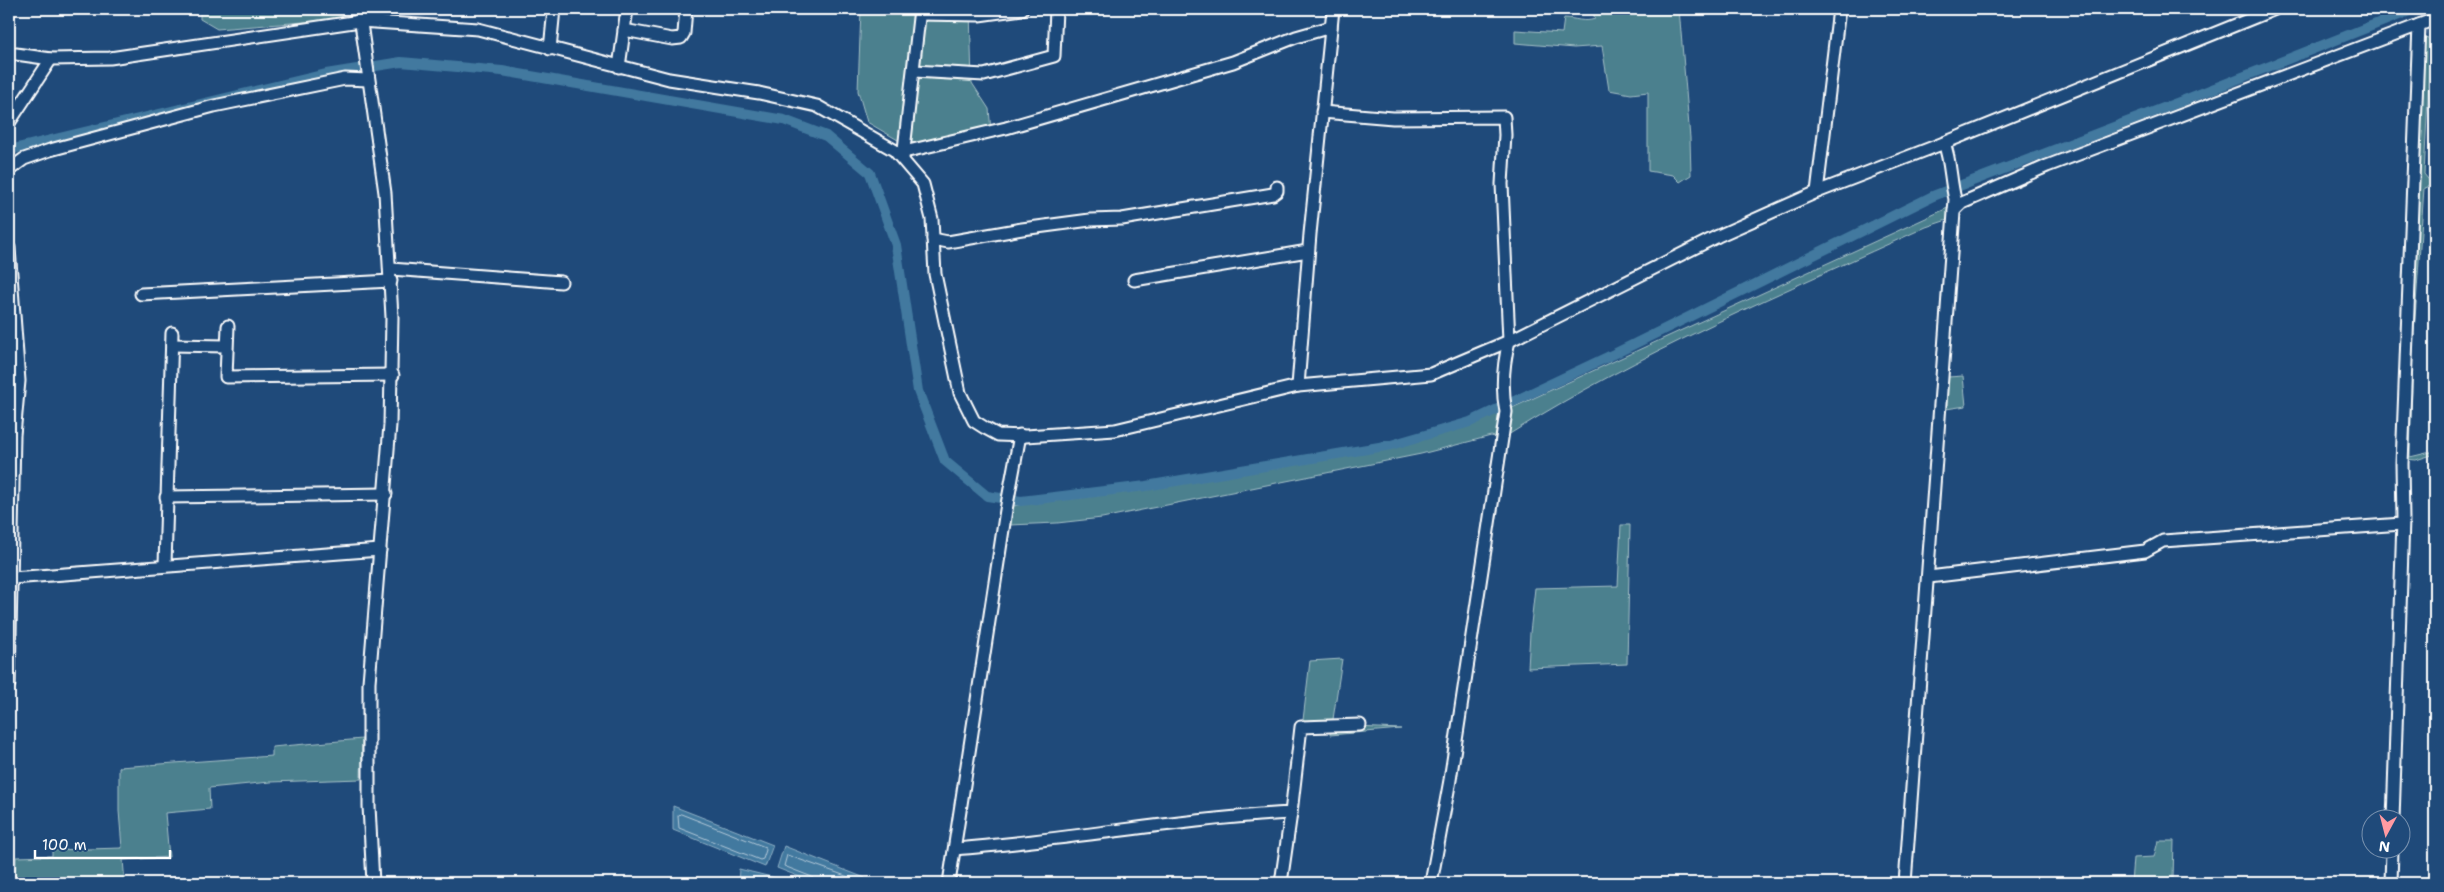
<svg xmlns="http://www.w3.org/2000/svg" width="2444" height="892" viewBox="0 0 2444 892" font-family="'Shantell Sans',sans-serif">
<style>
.green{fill:#4b808e;stroke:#a5c0c6}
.water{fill:#42799f;stroke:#8eafc5}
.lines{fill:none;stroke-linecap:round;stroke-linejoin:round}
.shore{stroke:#b3c9d9;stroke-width:1}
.canal{stroke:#42799f;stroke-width:10}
.minor-casing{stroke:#fff;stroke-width:15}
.minor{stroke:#1f4a7a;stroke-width:11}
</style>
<rect width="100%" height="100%" fill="#1f4a7a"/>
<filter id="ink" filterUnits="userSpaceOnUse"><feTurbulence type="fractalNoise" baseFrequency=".02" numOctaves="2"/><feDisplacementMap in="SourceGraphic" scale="10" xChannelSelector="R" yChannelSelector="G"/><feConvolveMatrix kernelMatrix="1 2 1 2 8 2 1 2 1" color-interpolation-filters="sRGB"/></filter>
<g filter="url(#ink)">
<g class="green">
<path d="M200,9H346L341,19L217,29L200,19Z"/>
<path d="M861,9H970L972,83L989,109L991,131L971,140L903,143L867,122L858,91Z"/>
<path d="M1592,9H1679L1690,138L1691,175L1680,182L1673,175L1648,171V92L1631,94L1609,90L1602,46L1574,48L1515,43V30L1562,33L1564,18C1575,18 1584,23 1595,19Z"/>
<path d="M2425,37L2431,39L2424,174L2428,179L2435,178V184L2424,188L2413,348L2410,457L2435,451V454L2416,460L2406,459Z"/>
<path d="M1952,206L1943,283L1947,220L1926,227C1784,292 1640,352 1508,435L1512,408Z"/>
<path d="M9,293L15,354L13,398L9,397Z"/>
<path d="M1963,376L1966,406L1946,409L1948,377Z"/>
<path d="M1503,410L1493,463L1495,437L1491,436L1421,454L1102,518L1057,523L1010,525L1012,506L1146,490L1390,449L1470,425Z"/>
<path d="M1621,525H1630L1627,664L1528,668L1530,633L1535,588L1618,586Z"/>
<path d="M1342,659L1332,726L1401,729L1330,735L1331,726L1303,720L1310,661Z"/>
<path d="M362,739L361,779L270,782L209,788L210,809L165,813L169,857L123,860L125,883H15L16,857L52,856V850L122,848L119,811V767L272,756V747Z"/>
<path d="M2158,841H2174L2173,879L2131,883L2133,858L2154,857Z"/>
<path d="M1902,880L1901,883H1798Z"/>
</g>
<g class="water">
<path d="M673,806L773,845L765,867L673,830Z"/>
<path d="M784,846L865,878L863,883H815L777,868Z"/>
<path d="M739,869L796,883H738Z"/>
</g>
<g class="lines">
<g class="shore">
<path d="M681,814L765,847L766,850L763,859L760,860L679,828L678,816Z"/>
<path d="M815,883L812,877L784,866L787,855L857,880L859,883"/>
</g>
<path class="canal" d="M9,150L326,74L401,62L502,71L784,120L826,136L870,173L896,245L918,391L945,461L987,496L1021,501L1146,486L1391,445L1470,422L1616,353L1933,196L2182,101L2414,9"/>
<defs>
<g id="minor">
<path d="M359,9L385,193L392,317L390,425L369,682V806L373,883"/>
<path d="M920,14L979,15L1022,9"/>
<path d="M624,30L672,39L681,38L684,33L686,9"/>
<path d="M550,49L554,9"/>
<path d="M9,53L51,59L110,58L360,21L478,29L669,79L759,93L817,106L894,150L923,184L932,219L935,274L960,393L974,421L985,428L998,435L1026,436L1115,430L1298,386L1310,234L1333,9"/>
<path d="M619,67L627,9"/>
<path d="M914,71L984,75L1054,56L1056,9"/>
<path d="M1322,112L1393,118L1504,117L1505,135L1502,184L1509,341C1503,365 1501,387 1506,412L1450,780L1431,883"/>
<path d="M9,123L51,59"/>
<path d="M904,152L1006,128L1233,62L1296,37L1331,27"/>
<path d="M903,158L920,9"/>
<path d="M9,170L24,159L50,150L214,106L345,79L368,80"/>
<path d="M1817,192L1839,9"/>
<path d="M1954,211L1962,203L2047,166L2419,25"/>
<path d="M933,239L948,242L1022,229L1090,220L1122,219L1273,194L1277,191V187"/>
<path d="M9,248L19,381L14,435L9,684"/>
<path d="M391,269L561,282"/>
<path d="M1134,280L1308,251"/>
<path d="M141,294L391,281"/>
<path d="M228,326L226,377L393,375"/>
<path d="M172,345L226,346"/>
<path d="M1298,386L1431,374L1509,341L1718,236L1817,192L1944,143L2275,9"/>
<path d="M166,497L386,494"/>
<path d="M165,565L172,333"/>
<path d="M1929,577L2145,551L2163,541L2402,524"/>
<path d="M12,578L380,550"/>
<path d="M2393,820L2403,520L2402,464L2419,25L2435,19"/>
<path d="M955,849C1067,840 1178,819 1291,813L1301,727L1360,725"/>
<path d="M949,883L1006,510L1020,435"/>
<path d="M1281,883L1291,813"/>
<path d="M1905,883L1955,199C1950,180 1951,161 1944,143"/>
<path d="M2391,883L2392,850"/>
</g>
</defs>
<use href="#minor" class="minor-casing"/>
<use href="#minor" class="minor"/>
</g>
</g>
<rect width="2444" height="892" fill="none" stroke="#1f4a7a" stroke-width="30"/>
<rect x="15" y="15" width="2414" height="862" fill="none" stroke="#fff" stroke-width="2" filter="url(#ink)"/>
<g transform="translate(2386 834) rotate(187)"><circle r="24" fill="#1f4a7a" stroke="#7992af"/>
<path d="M0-4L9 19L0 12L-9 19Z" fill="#ff9aa2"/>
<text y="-8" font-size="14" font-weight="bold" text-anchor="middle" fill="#ffffff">N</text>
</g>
<path d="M35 850v8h135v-8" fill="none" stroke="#ffffff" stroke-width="2.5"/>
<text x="42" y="850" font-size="15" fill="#ffffff" stroke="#1f4a7a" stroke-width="4" paint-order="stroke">100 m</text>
</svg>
